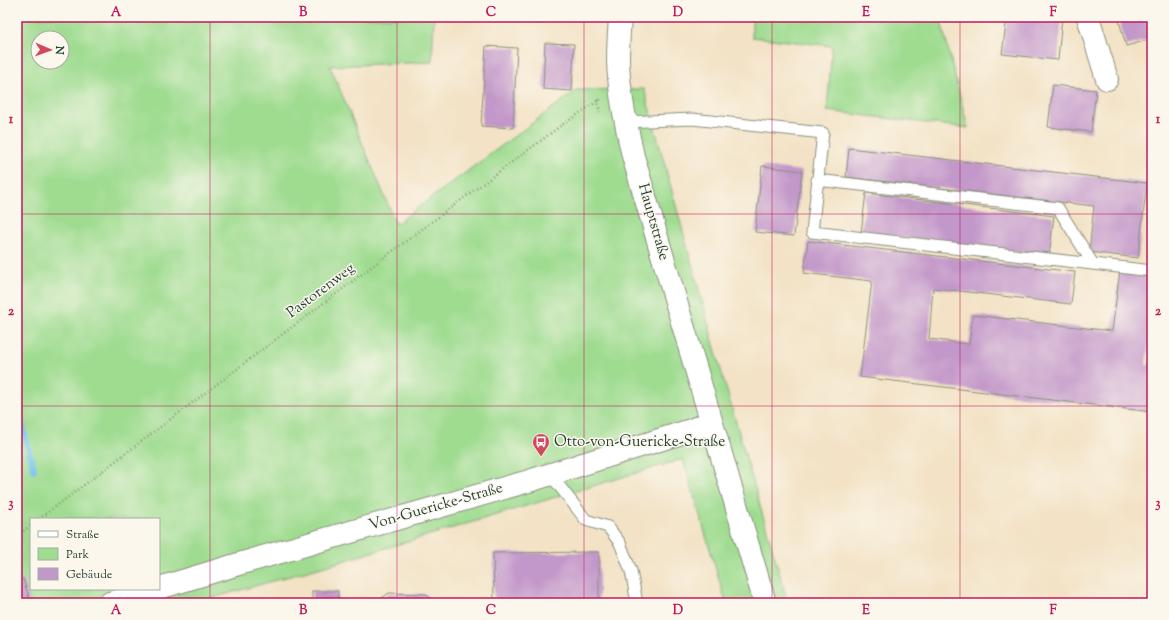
<svg xmlns="http://www.w3.org/2000/svg" width="1169" height="620" viewBox="0 0 1169 620" font-family="'Sorts Mill Goudy',serif">
<style>
.green{fill:#9fdc90;stroke:#5f8c62;fill-rule:evenodd}
.lines{fill:none;stroke-linecap:round;stroke-linejoin:round}
.stream{stroke:#72c2ed;stroke-width:6}
.building{fill:#c297c9}
.lane-casing{stroke:#89907c;stroke-width:13}
.street-casing{stroke:#89907c;stroke-width:24}
.secondary-casing{stroke:#89907c;stroke-width:24}
.path{stroke:#89907c;stroke-width:2.5;stroke-dasharray:1 3;stroke-linecap:butt}
.lane{stroke:#fff;stroke-width:11}
.street{stroke:#fff;stroke-width:22}
.secondary{stroke:#fff;stroke-width:22}
.grid{fill:none;stroke:#c2185b;stroke-width:1;stroke-opacity:0.55}
.labels{text-anchor:middle;dominant-baseline:central;stroke-width:3;stroke-linejoin:round;paint-order:stroke}
.street-label{font-size:15px;fill:#1f3d34;stroke:#fbf7ec}
.poi-label{font-size:15px;fill:#1f3d34;stroke:#fbf7ec;text-anchor:start}
.neatline{fill:none;stroke:#c2185b;stroke-width:1.5}
.grid-label{font-size:13px;text-anchor:middle;font-weight:bold;fill:#c2185b}
</style>
<rect width="100%" height="100%" fill="#fbf7ec"/>
<filter id="ink" filterUnits="userSpaceOnUse"><feTurbulence type="fractalNoise" baseFrequency=".025" numOctaves="2"/><feDisplacementMap in="SourceGraphic" scale="8" xChannelSelector="R" yChannelSelector="G"/><feConvolveMatrix kernelMatrix="1 2 1 2 8 2 1 2 1" color-interpolation-filters="sRGB"/></filter>
<filter id="wash" filterUnits="userSpaceOnUse"><feTurbulence type="fractalNoise" baseFrequency=".012" numOctaves="4" result="noise"/><feDisplacementMap in="SourceGraphic" scale="16" xChannelSelector="R" yChannelSelector="G"/><feGaussianBlur stdDeviation="0.9" result="paint"/><feColorMatrix in="noise" values="0 0 0 0 0 0 0 0 0 0 0 0 0 0 0 0 0 1.4 0 .05"/><feComposite in="paint" operator="in"/></filter>
<g filter="url(#wash)">
<rect width="100%" height="100%" fill="#f3e2c5"/>
<g class="green">
<path d="M17,17H434L432,62L330,66L396,224L577,90L644,89L722,374L788,603H726L683,459L336,563L195,603H17ZM38,38H62V62H38ZM31,519H159V589H31Z"/>
<path d="M752,17H940L968,128L827,111L832,46L752,37Z"/>
</g>
<g class="lines">
<path class="stream" d="M17,405L34,470"/>
</g>
<g id="blocks">
<g class="building">
<path d="M1007,17H1062L1058,60L1002,54Z"/>
<path d="M1118,17H1152V39L1126,46Z"/>
<path d="M545,43L574,44L572,91L543,89Z"/>
<path d="M486,46L517,48L513,128L481,126Z"/>
<path d="M1053,85L1096,90L1091,132L1048,127Z"/>
<path d="M849,148L1147,183L1138,258L1089,252L1094,206L846,177Z"/>
<path d="M762,166L802,171L794,236L755,232Z"/>
<path d="M866,193L1054,216L1049,256L861,233Z"/>
<path d="M808,241L1075,272L1071,304L933,288L929,339L969,344L973,315L1112,331L1120,270L1152,274V319L1146,365H1152V412L860,377L872,281L804,273Z"/>
<path d="M599,552V603H494L493,553Z"/>
<path d="M23,579L30,600L22,603H17V581Z"/>
<rect x="312" y="591" width="26" height="12"/>
<path d="M389,593L426,594L435,603H376V602Z"/>
</g>
</g>
</g>
<g filter="url(#ink)">
<use href="#blocks" fill-opacity="0" stroke="#89907c" stroke-width="1"/>
<g class="lines">
<defs>
<g id="lane">
<path d="M626,122L692,119L823,133L812,232L1093,264"/>
<path d="M817,180L1058,208L1093,264L1152,271"/>
<path d="M550,474L586,520L608,527L620,543L631,571L637,603"/>
</g>
<g id="street">
<path d="M1088,17L1107,79"/>
<path d="M159,588L242,563L529,481L691,430L711,422"/>
<path d="M110,603L156,589"/>
</g>
<path id="secondary" d="M620,17C619,31 618,46 618,61C619,93 626,124 633,156L765,603"/>
</defs>
<use href="#lane" class="lane-casing"/>
<use href="#street" class="street-casing"/>
<use href="#secondary" class="secondary-casing"/>
<g class="path">
<path d="M597,100L600,112"/>
<path d="M39,519L374,265L559,127L601,99"/>
<path d="M17,536L31,525"/>
</g>
<use href="#lane" class="lane"/>
<use href="#street" class="street"/>
<use href="#secondary" class="secondary"/>
</g>
</g>
<path class="grid" d="M210,17V603M397,17V603M584,17V603M772,17V603M960,17V603M17,214H1152M17,406H1152"/>
<defs>
<symbol id="bus-pin" viewBox="-11 -11 22 30"><path d="M0 17L-7.5 6A9.5 9.5 0 1 1 7.5 6Z" fill="#d1495b" stroke="#fbf7ec"/><path d="M-5-6H5V4H4V6H2V4H-2V6H-4V4H-5ZM-3.5-4V0h7V-4ZM-3.5 1.2v1.5H-2V1.2ZM2 1.2v1.5H3.5V1.2Z" fill="#fff"/></symbol>
</defs>
<g fill-rule="evenodd">
<use href="#bus-pin" x="531" y="432" width="20" height="27"/>
</g>
<g class="labels">
<g class="street-label">
<text transform="translate(653 222) rotate(74)">Hauptstraße</text>
<text transform="translate(321 291) rotate(-37)">Pastorenweg</text>
<text transform="translate(436 507) rotate(-16)">Von-Guericke-Straße</text>
</g>
<g class="poi-label">
<text x="554" y="442">Otto-von-Guericke-Straße</text>
</g>
</g>
<rect width="1169" height="620" fill="none" stroke="#fbf7ec" stroke-width="44"/>
<rect x="30" y="518" width="130" height="72" fill="#fbf7ec" stroke="#a3ada2"/>
<rect x="38" y="531" width="20" height="6" fill="#ffffff" stroke="#a3ada2"/>
<text x="66" y="538" font-size="12" fill="#1f3d34">Straße</text>
<rect x="38" y="548" width="20" height="12" fill="#9fdc90" stroke="#a3ada2"/>
<text x="66" y="558" font-size="12" fill="#1f3d34">Park</text>
<rect x="38" y="568" width="20" height="12" fill="#c297c9" stroke="#a3ada2"/>
<text x="66" y="578" font-size="12" fill="#1f3d34">Gebäude</text>
<g transform="translate(50 50) rotate(92)"><circle r="19" fill="#fbf7ec" stroke="#a3ada2"/>
<path d="M0-3L7 15L0 10L-7 15Z" fill="#d1495b"/>
<text y="-6" font-size="11" font-weight="bold" text-anchor="middle" fill="#1f3d34">N</text>
</g>
<rect x="22" y="22" width="1125" height="576" class="neatline"/>
<g class="grid-label">
<text x="116" y="16">A</text>
<text x="303" y="16">B</text>
<text x="491" y="16">C</text>
<text x="678" y="16">D</text>
<text x="866" y="16">E</text>
<text x="1053" y="16">F</text>
<text x="11" y="123">1</text>
<text x="1158" y="123">1</text>
<text x="11" y="315">2</text>
<text x="1158" y="315">2</text>
<text x="11" y="507">3</text>
<text x="1158" y="507">3</text>
<text x="116" y="614">A</text>
<text x="303" y="614">B</text>
<text x="491" y="614">C</text>
<text x="678" y="614">D</text>
<text x="866" y="614">E</text>
<text x="1053" y="614">F</text>
</g>
</svg>
